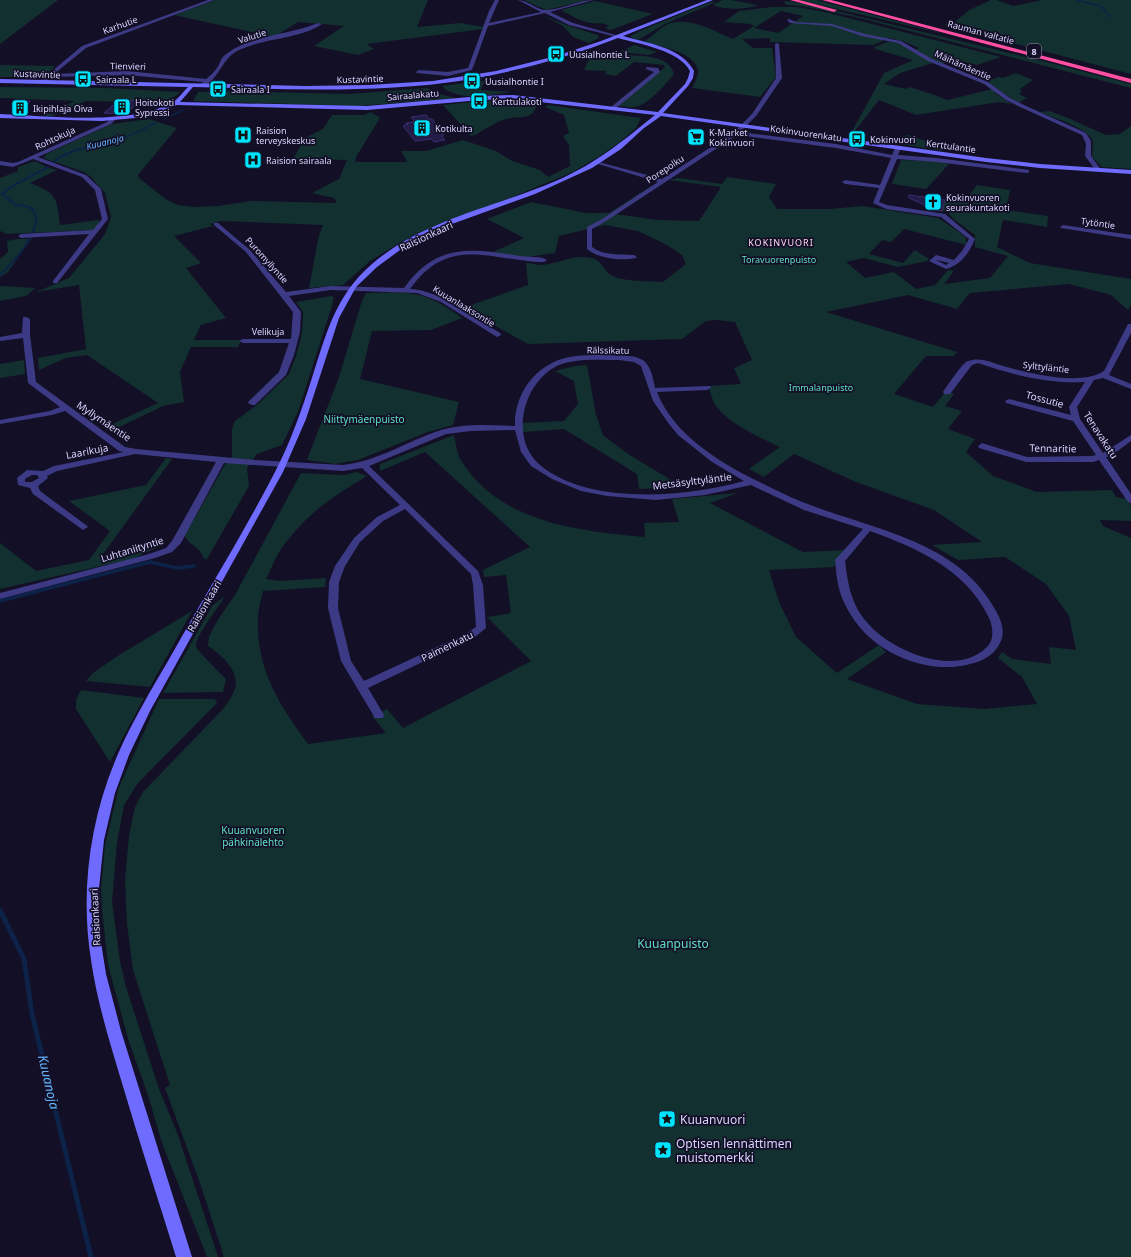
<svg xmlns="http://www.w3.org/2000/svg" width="1131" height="1257" viewBox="0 0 1131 1257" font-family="'Noto Sans',sans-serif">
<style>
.green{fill:#12302f;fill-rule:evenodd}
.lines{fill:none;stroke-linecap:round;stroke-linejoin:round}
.stream-far3{stroke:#0c2248;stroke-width:1.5}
.stream-far2{stroke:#0c2248;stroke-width:2}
.stream-far1{stroke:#0c2248;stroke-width:3.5}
.stream{stroke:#0c2248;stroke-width:5}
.building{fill:#241b47;stroke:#3b2d73}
.street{fill:#3d3a85;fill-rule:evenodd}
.secondary{fill:#6f6bff;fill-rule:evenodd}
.highway{fill:#ff4fa3;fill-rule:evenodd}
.labels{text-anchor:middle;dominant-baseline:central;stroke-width:3.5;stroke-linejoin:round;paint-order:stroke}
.far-street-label{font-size:9px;fill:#d9d4ff;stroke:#130f26}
.shield{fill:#130f26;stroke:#9e99be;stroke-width:1}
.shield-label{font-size:9px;font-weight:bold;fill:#d9d4ff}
.far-poi-label{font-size:9px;fill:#d9d4ff;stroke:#130f26;text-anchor:start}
.far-water-label{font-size:9px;font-style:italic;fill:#62b6ff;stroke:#130f26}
.far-neighbourhood-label{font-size:9px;letter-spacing:1px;fill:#ffd6f0;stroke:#130f26}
.far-park-label{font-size:9px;fill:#5fe0c0;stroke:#130f26}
.street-label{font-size:10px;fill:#d9d4ff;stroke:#130f26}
.park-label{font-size:10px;fill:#5fe0c0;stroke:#130f26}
.near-park-label{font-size:12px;fill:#5fe0c0;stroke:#130f26}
.near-poi-label{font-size:12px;fill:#d9d4ff;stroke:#130f26;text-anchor:start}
.near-water-label{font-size:13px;font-style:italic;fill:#62b6ff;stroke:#130f26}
</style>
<rect width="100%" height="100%" fill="#130f26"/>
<g class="green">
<path d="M0,0H58L0,44Z"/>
<path d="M215,0H428L417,27L461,23L484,27L483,29L367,44L374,49L358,55L314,46L344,26L298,22L274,37L174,15Z"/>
<path d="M524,0H588L546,10Z"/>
<path d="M722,0H731L758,5C745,10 725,10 713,5Z"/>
<path d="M798,0H817L949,35Z"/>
<path d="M991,0H997L1013,6L1042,0H1131V74L944,25L955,22L969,10Z"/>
<path d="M595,1L653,14L611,30L604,28L609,26C603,22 597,24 590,23C580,21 570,15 561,10Z"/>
<path d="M786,1L812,5L1047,62L1131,84V88L855,17L802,6L787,5L783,2Z"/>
<path d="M710,2H716L665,24L638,40L630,37L632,35L642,30Z"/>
<path d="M771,7H798L829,13L1001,57L977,65L956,60L942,64L914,50L919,48L905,42L890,38L873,45L770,42V38L742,39L753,48H772L776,77L760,97L692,88C695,82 700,74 697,67C690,51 659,46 643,42C652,37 659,28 668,24C689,16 714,31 733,39L754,26L751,24L724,22L739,11ZM781,11L803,16L778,33L754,28Z"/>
<path d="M542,15L569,26L598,35L599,38L589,43L573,37L563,26Z"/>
<path d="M889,41L898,43L933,63L900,73L884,84L906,89L909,87L932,94L947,100L993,89L996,94L1012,104L999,102L916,115L879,100L851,136L850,135L884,73L913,60L875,49V47Z"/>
<path d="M634,45L657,52L649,55L620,52Z"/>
<path d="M624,55C640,56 669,54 674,74C667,83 647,106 635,107C630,108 624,106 619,106L618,105L665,67L664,65L634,62L616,76L605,74L606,71L584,70L589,59Z"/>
<path d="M0,65L55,66L47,75L39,77H0Z"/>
<path d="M1016,73L1033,80L1020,89L1022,91L1019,94L1027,98L1018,103L986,81L999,77L1003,78Z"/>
<path d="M489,80L484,82L481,90L513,92C492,94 459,103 442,86Z"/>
<path d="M0,87L106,88L181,92L166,103L86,101L52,116H42L75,101L0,98Z"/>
<path d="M427,88L432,92L455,98L358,106L193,101L198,92L223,91L349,94Z"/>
<path d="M481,101H507L537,104C532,122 520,115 506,119C496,122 484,130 475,135L471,136L443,105Z"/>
<path d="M548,105L641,118L636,128L620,142L603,154L573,172L515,196L421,232L403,241L370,261L343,285L309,288L319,235L323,225L221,221L210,224L213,226L174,236L201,263L186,268L226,318L201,325L194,340H241L238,347H191L180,372L184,402L163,406L113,430L108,426L158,403L87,355L66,358L39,370L38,358L86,349L79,285L36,292L69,278L105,234L111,217L105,193L91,177L84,172L46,159L44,158L46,154L112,124L149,119L177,128L138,175L139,178L167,200L178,205L194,207L218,206L251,201L337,203L334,198L312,193L339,179L347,160L293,159L305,138L323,129L332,115H364L371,112L380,118L356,157L355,162H407L401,151H426L463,140L496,151L512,161L540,170L548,177L570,166L569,145L563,136L569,133L564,115L545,107Z"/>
<path d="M1049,111L1068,118L1106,135L1120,134L1131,126V169L1102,167L1092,157C1092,152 1094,143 1092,139C1085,127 1052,117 1039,112Z"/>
<path d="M908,135L923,140L944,151L893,143L903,136Z"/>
<path d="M901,160L936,161L949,164L926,189L892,184Z"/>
<path d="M35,161L45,166V167L57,170L30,183C57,193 57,198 60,225L99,220V224L94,230L7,234L0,231V178L18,171V167Z"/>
<path d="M727,177L776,184L769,197L777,209H830L863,206L938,218L962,234L966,238V245L904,229L891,242L882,240L869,254L903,263L915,250L929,259L927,261L898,267L864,258L846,262L865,278L894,272L916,289L935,285L948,270L954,271L944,284L990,278L1008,256L975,247V235L953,219L948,212L941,211L946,198L965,200L977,185L1010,190L1006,210L1048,216L1047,227L1003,220L997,247L1030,263L1131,279V305L1128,310L1111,295L1069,284L970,293L957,309L908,295L826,312L957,352L954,356H926L894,394L933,407L946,391L954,394L945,406L962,411L948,429L975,439L966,452L993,476L1037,492L1112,490L1116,497L1127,499L1131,506V521L1100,520L1103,526L1131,538V1257H224L201,1186L165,1088L170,1085L133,970L127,924L125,881L129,835L135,807L143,792L222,710C227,704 232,697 235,689C240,670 221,655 208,646L209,636L219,618L235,595L301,473L344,475L356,472L367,476C332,497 306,514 281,549C275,558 271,569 266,579L280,581L326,578L325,587L263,591C261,600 258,609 258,618C256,669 279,704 308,744L386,733L372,716L387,709L403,728L531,661L487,617L511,613L506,575L484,577L483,570L530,547L425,452L380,471V464L454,435C456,444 457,455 462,462C501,523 579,531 645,537L644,523L679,522L672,499L738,493L710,503L803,552L845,550L834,567L769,570L779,602L796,637L837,673L879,645L886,652L847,679L917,704L984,709L1037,704L1022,677L998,658L1002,652L1012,659L1051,664L1049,647L1076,650L1069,616L1046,584L1005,557L958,560L932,545L982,542L934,510L856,482L794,454L764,477L749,469L780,447C761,438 729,424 716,406C712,401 711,392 708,386L741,384L734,368L752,360L735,322L716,320L706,321L682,339L528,344L463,308L528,285L526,263C531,263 537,265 542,265C558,264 575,254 591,258C602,260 602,269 611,275C622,282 650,281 663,282L686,264L682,255L667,245L638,231L605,225L559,236L555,253L526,257L491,253L524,238L487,219L531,202L586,213H609L651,186L655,188L616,214L657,220L699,221L721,187L669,180L678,178L722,184Z"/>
<path d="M17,239H31L8,272L0,277V259L8,252L7,241Z"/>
<path d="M0,286H2L35,288L26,296L0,301Z"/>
<path d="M366,293C412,292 424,290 462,318L431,330L372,331L360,379L459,402L453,425L428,432L358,460L335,464L307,460L339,377L361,304Z"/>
<path d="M331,296L334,297L331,309L298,412L282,445L257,454L247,468L249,486L207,559H204C199,544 188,546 185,535L227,461L232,457V429L235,421L258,404L289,374L296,356L302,333L303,312L296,302Z"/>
<path d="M24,360L25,374L0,378V364Z"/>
<path d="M587,365L596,415L603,435L628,454L683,487L639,489L637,474L564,429L523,432L521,423L564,421L578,404L574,381L555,371L575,366Z"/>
<path d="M166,458L172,459L101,557L165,544L132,559L0,589V543L36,571L89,560L110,531L69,501L146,485Z"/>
<path d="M225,596C219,607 195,636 196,647C197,650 222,675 226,679L223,692L163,693L212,606Z"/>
<path d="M192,611L150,687L86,681L93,673L116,657Z"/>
<path d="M81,690L144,698L110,762L76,709V700Z"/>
<path d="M159,699H215L217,703L138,783L124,805L117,843L112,902L120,961L126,987L159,1089L178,1135L218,1257H207L162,1143L148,1095L129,1042L108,965L102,910L101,889L105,845L119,787Z"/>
</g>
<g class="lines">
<g class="stream-far3">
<path d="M1077,0L1102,7L1110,17"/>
<path d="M164,119L183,110"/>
<path d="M111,142L127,137L156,123"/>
</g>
<g class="stream-far2">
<path d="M53,162C72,148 93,146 116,141"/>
<path d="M0,275C11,265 48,225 32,209C28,205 22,206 17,205C11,203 7,197 2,194L9,188L48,167"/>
</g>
<path class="stream-far1" d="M0,601L150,562L177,568L194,566"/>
<path class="stream" d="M0,910L24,959L32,1014L91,1257"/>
</g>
<g class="building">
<path d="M19,100L30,101L24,112L12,113Z"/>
<path d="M119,100L140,101L125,114L104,113Z"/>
<path d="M426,115L429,119H432L444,135H442L443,137H442L445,140L434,142L432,139L415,141L403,126L408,124L406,123L415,122L411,117Z"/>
<path d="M909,195L945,200L942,211L925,209L927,206L909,198Z"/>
</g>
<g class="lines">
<g class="street">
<path d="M208,0H214L86,48L54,74L127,71L206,79C210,76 214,72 217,68C220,64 220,59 225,55C250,35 289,35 318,23L322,24C301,39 262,38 237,51C222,59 219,79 203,87L200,85L203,82L127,75L51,77L44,83L39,82L82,46Z"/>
<path d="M495,0H499L489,23L541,12L518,0C528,0 538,11 547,10C563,9 578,0 594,0L550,12L573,23L619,36L617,37L569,25L545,13L488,26L472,70L448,76L417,73L416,72L419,70L448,72L468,68L489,11Z"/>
<path d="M789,19L796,22L832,24L865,34L901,41L932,59L988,82L1010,98L1024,105L1086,133L1091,141V156L1102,171L1097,172L1085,156L1086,144L1082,135L1020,107L1006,100L984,84L928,61L898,43L862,36L832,26L790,23L787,20Z"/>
<path d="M777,43L779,44L782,78L756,116L740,132L836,144L892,155L895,148L898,146L901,148L898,155L937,158L1029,170V172L1027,173L937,162L897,159L879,202L887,205L945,214L975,239C969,253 961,265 946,269L929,261L936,255L954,260L962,251L969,239L941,217L886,209L873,203L879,188L845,184L842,182L845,180L880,185L891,158L836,148L737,135L606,221L592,229V247C604,256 620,254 634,255L637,257L636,258C621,261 599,259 587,249V227L602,219L658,182L595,163V161L662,179L734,132L752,114L776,78L775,44ZM936,260H937L949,263L946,265Z"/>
<path d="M646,67L658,68L660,72L615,109H611V107L654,72L646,69Z"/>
<path d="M112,117L117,118L111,124L38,157L86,175L101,189L108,219L57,283H53V281L89,234L21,238L18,236L21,234L93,230L102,219L95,190L82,177L33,159L13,167L0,165V161L13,163L18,162L107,122Z"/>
<path d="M214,223H218L250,250L286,292L331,286L404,288C436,243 471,248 520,256C528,257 542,256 547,260L544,262H537C486,258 447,237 410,289C440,290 475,318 500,333L501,335L497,337L441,302L417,293L331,290L289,296L301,312L300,332L294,355L286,375L255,405H252L248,403L249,401L279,372L289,343H243L239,341L243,339H291L293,312L246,252L214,225Z"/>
<path d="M1063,225L1131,235V239L1061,228L1060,227Z"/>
<path d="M23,317H26L30,319V335L36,382L125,447L136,449L255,460L343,465C379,461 407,441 441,430C465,423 491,425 515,426C514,400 529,374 552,363C568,354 592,355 610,355C620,356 637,354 645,362C652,369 653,379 655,388L710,386L711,388L707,390L657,392C677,443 736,471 782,493C853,528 955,533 996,611C1001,620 1006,632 1000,643C994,655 983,661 970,664C934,674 890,659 864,632C852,619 841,601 838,584C836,576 836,568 835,560L863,529L804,510L751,485L705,495L656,500L607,496L581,491L552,479L531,466L521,452L515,430L471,431L446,434L369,466L478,571L483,585L486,628L475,637L368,688L384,715L383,718H375L341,661L328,608L329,582L335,566L354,538L377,517L400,505L362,468L343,471L224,463L181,543L172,552L155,558L0,599V593L149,554L166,548L172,541L216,462L135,454L57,471L47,476L48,478L38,486L40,491L86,525L88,527L83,530L33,494L30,488L18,485L17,478L27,470L43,471L54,466L124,452L119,451L65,411L52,415L0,424V420L50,411L60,407L28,383L23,338L0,341V337L22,333ZM619,360L634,362L641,366L653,401L669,424L678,435L712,462L744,481C687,497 589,506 540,465C508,438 524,380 559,365C577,358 600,360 619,360ZM32,475H37L39,478L32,482H25V479ZM405,509L471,574L473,585L476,627L467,633L364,681L351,661L338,608L339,582L345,566L360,542L383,521ZM870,531C917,548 965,569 988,616C993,625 995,639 987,647C955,679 888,650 865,620C850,601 848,583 845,561Z"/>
<path d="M1128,324H1131V333L1109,375L1131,384V389L1103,378L1094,380L1077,407L1080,419L1103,453L1131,435V441L1111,456L1106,457L1131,494V503L1128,502L1099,460L1093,462H1026L979,448L978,446L982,443L1027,457L1092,456L1096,455L1073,421L1006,403L1005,401L1009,399L1071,415L1069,407L1085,382C1048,384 1013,375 978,363L972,365L950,394H944L943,392C948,385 962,363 968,361C981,356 995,364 1007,367C1030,374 1083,386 1104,371Z"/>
</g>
<path class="secondary" d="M707,0H713L623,36C646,43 682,47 694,71L693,78L688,86L663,113L986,158L1040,164L1131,170V174L1040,168L986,162L661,116L644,128L621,149L592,168L535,194L452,224L425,236L400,250L377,267L356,287L339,318L306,419L283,472L150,711L129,755L115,793L104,840L99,888L100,936L106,974L121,1031L192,1257H176C158,1199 139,1141 122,1083C110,1043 97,1002 91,960C80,891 90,818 118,754C132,722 150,692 168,661C203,598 242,536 275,472C290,443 301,412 311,381C326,335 334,297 372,264C423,220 495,207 556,181C595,164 623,141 655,115L513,99L481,100L367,110L177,105L146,117L102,121L0,118V114C48,116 131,126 173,102C178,99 183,92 188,87L0,83V79L306,86L369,85L433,81L496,71L556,56L601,41ZM618,38C639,44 679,50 690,71L688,78L685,84L658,112L513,95L481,96L367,106L180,102L193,87C284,89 376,94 466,80C518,71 569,57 618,38Z"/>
<g class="highway">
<path d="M790,0H799L837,10L834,12Z"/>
<path d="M822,0H831L1131,79V83Z"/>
</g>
</g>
<defs>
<symbol id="bus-square" viewBox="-11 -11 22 22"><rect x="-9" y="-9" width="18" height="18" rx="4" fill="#00e5ff" stroke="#130f26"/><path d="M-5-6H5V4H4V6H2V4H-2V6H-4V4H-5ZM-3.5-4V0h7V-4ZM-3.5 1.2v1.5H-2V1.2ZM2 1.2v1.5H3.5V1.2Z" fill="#111"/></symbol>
<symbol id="building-square" viewBox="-11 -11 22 22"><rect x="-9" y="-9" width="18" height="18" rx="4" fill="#00e5ff" stroke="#130f26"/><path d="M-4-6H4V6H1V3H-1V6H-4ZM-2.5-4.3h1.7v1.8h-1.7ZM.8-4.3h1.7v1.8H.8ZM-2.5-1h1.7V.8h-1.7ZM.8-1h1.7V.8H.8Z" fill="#111"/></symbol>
<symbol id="hospital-square" viewBox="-11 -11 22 22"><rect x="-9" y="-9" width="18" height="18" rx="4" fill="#00e5ff" stroke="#130f26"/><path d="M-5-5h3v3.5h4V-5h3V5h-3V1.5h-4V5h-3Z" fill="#111"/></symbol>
<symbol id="supermarket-square" viewBox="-11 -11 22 22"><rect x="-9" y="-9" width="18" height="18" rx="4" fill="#00e5ff" stroke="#130f26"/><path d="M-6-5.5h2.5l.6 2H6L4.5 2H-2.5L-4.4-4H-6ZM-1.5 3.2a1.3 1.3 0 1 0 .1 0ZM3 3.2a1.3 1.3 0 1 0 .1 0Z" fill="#111"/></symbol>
<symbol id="church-square" viewBox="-11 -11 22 22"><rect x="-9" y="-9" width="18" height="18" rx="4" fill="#00e5ff" stroke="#130f26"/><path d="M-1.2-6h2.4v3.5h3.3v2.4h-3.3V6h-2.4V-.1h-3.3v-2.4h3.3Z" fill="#111"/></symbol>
<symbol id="sight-square" viewBox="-11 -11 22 22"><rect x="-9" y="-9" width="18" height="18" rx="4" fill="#00e5ff" stroke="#130f26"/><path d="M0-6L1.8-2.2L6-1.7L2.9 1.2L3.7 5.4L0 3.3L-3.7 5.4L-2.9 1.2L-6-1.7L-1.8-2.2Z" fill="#111"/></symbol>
</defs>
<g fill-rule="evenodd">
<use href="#bus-square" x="546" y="44" width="20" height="20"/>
<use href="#bus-square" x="73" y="69" width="20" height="20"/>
<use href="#bus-square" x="462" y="71" width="20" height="20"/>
<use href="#bus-square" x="208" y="79" width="20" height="20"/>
<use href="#bus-square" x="469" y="91" width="20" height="20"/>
<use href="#building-square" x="112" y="97" width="20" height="20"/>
<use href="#building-square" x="10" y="98" width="20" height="20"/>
<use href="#building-square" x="412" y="118" width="20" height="20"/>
<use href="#hospital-square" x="233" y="125" width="20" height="20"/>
<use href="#supermarket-square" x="686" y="127" width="20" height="20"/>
<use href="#bus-square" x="847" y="129" width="20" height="20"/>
<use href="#hospital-square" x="243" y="150" width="20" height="20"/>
<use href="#church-square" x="923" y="192" width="20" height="20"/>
<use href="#sight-square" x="657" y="1109" width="20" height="20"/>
<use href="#sight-square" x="653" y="1140" width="20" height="20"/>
</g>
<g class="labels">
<g class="far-street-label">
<text transform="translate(120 25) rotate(-20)">Karhutie</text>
<text transform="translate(981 32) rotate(15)">Rauman valtatie</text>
<text transform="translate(252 36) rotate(-18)">Valutie</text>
<text transform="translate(963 65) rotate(24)">Mäihämäentie</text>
<text transform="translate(128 66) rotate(1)">Tienvieri</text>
<text transform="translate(37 74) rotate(2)">Kustavintie</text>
<text transform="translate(360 79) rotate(-2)">Kustavintie</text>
<text transform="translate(413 95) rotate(-5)">Sairaalakatu</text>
<text transform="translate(806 133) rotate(8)">Kokinvuorenkatu</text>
<text transform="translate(55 138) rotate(-25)">Rohtokuja</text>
<text transform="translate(951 146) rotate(8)">Kerttulantie</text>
<text transform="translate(665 169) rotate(-33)">Porepolku</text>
<text transform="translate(1098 223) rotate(8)">Tytöntie</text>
<text transform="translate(267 260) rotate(48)">Puromyllyntie</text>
<text transform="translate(464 306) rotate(31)">Kuuanlaaksontie</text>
<text x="268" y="331">Velikuja</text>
<text transform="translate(608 350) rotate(1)">Rälssikatu</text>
<text transform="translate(1046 367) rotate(6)">Sylttyläntie</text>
</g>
<rect class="shield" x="1027" y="44" width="14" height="14" rx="3"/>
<g class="shield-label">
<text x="1034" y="51">8</text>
</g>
<g class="far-poi-label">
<text x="569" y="54">Uusialhontie L</text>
<text x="96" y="79">Sairaala L</text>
<text x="485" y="81">Uusialhontie I</text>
<text x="231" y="89">Sairaala I</text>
<text x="492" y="101">Kerttulakoti</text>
<text x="135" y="102">Hoitokoti<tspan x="135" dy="10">Sypressi</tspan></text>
<text x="33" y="108">Ikipihlaja Oiva</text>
<text x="435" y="128">Kotikulta</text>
<text x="256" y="130">Raision<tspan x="256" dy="10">terveyskeskus</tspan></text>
<text x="709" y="132">K-Market<tspan x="709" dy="10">Kokinvuori</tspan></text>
<text x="870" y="139">Kokinvuori</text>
<text x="266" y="160">Raision sairaala</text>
<text x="946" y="197">Kokinvuoren<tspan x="946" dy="10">seurakuntakoti</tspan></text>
</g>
<g class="far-water-label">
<text transform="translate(105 142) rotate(-14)">Kuuanoja</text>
</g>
<g class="far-neighbourhood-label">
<text x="781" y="242">KOKINVUORI</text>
</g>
<g class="far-park-label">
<text x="779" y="259">Toravuorenpuisto</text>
<text x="821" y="387">Immalanpuisto</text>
</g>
<g class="street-label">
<text transform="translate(426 236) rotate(-25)">Raisionkaari</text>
<text transform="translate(1045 399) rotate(15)">Tossutie</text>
<text transform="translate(104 421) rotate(34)">Myllymäentie</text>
<text transform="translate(1101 435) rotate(57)">Tenavakatu</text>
<text transform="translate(1053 448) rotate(1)">Tennaritie</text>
<text transform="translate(87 451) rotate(-11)">Laarikuja</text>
<text transform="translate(692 481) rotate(-7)">Metsäsylttyläntie</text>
<text transform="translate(132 549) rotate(-17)">Luhtaniityntie</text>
<text transform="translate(204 606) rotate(-60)">Raisionkaari</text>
<text transform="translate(447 646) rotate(-26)">Paimenkatu</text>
<text transform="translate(95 917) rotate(-93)">Raisionkaari</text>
</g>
<g class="park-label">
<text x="364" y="419">Niittymäenpuisto</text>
<text x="253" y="830">Kuuanvuoren<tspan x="253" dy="12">pähkinälehto</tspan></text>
</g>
<g class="near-park-label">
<text x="673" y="943">Kuuanpuisto</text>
</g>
<g class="near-poi-label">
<text x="680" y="1119">Kuuanvuori</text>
<text x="676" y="1143">Optisen lennättimen<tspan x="676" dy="14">muistomerkki</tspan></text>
</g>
<g class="near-water-label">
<text transform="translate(49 1082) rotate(77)">Kuuanoja</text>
</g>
</g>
</svg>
